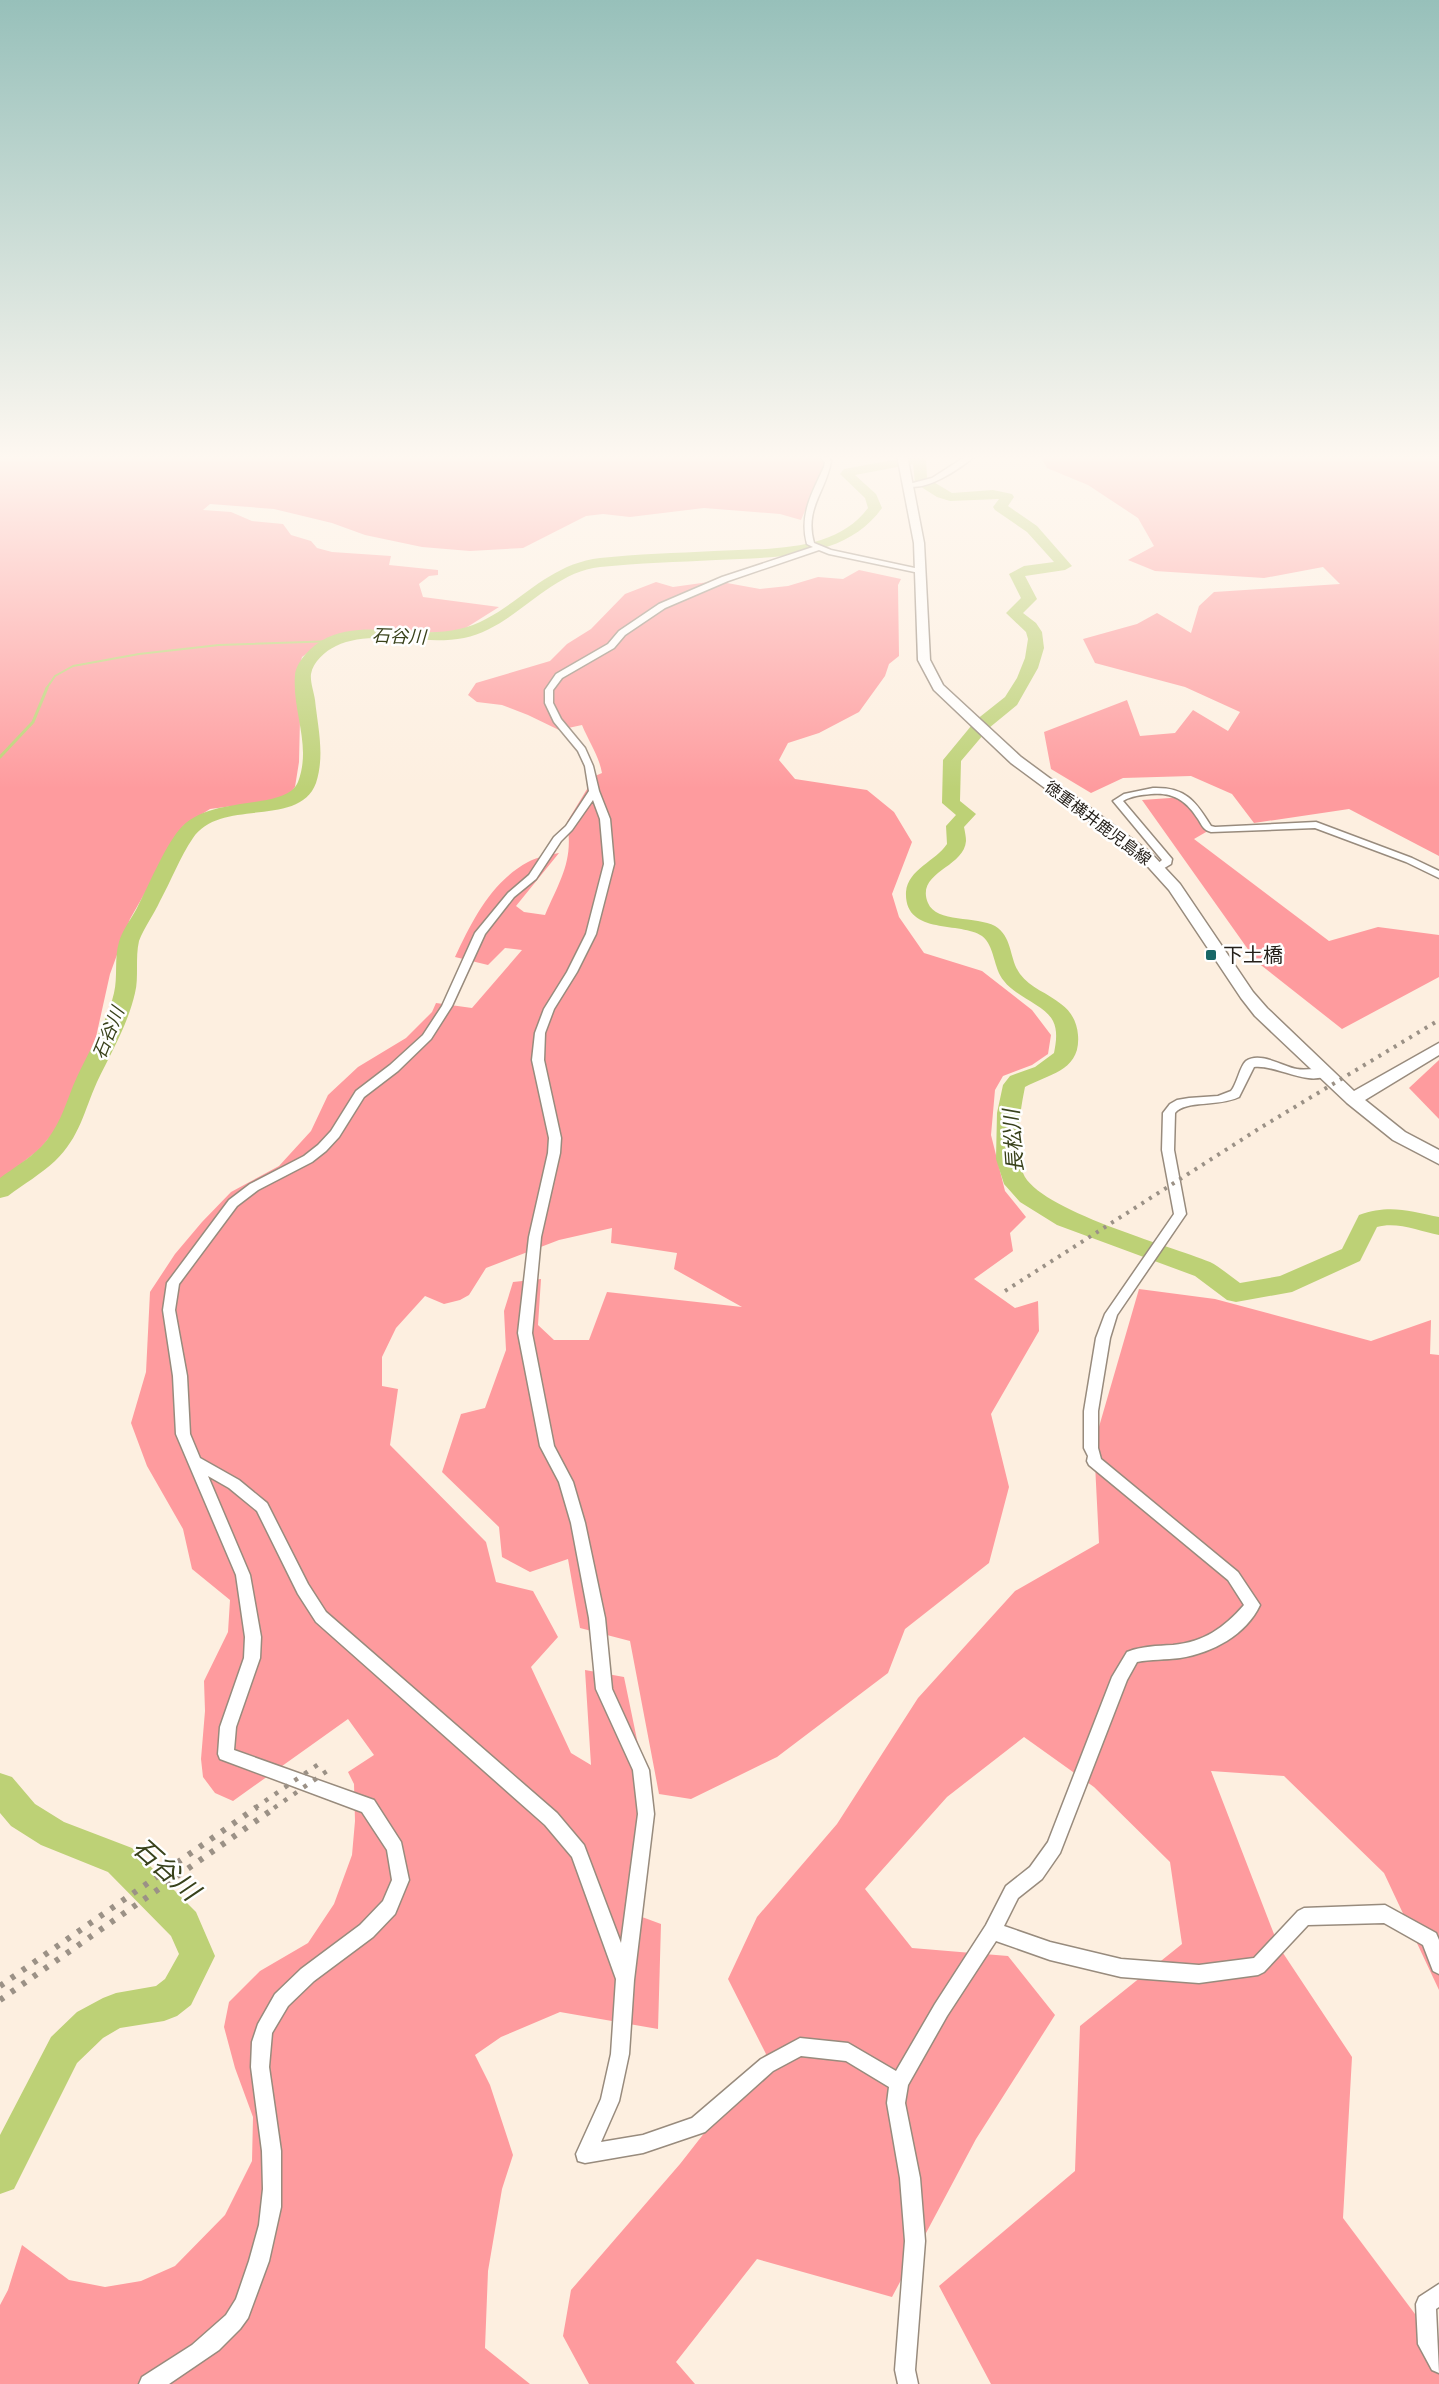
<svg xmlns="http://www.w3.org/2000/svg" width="1439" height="2384" viewBox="0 0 1439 2384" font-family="'Work Sans','Noto Sans JP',sans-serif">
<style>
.forest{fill:#fe9b9e}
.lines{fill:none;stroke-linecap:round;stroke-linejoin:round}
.stream-far1{stroke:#bdd176;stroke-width:2}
.stream{stroke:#bdd176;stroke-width:3}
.river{fill:#bdd176;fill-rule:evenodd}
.street-casing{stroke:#988b7d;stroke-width:3}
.secondary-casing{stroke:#988b7d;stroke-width:3}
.street{fill:#fff;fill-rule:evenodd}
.secondary{fill:#fff;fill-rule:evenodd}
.rail-far2{stroke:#9b9186;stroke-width:4;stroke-dasharray:3 6;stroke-linecap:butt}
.rail-far1{stroke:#9b9186;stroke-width:4.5;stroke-dasharray:4 8;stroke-linecap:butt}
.rail{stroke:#9b9186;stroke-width:6;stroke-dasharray:4.5 9;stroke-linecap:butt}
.poi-dot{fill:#186767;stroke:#fff;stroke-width:2}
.labels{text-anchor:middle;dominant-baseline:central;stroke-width:5;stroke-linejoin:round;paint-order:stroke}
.far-street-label{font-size:16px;fill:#26211b;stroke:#fff}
.far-water-label{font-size:18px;font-style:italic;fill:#39421b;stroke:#fff}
.poi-label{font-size:20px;fill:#26211b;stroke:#fff;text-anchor:start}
.water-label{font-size:21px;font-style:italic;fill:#39421b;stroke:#fff}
.near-water-label{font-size:26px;font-style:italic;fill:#39421b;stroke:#fff}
</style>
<rect width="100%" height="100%" fill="#fdefe0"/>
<g class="forest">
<path d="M0,455H815L825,464L801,520L780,514L704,508L630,517L603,514L586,516L523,548L470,551L422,547L365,535L332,523L274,509L210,504L203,510L231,512L252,521L283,524L291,535L311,541L317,548L332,552L391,556L389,565L438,570V575L429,576L419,584L423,597L499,607L464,629L447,632L421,633L360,631L328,638L302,657L296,682L300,719L299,762L295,787L289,795L271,801L210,809L183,826L130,919L110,974L94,1046L61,1123L40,1149L0,1180Z"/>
<path d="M1040,455H1439V856L1349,809L1254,823L1232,794L1191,776L1123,778L1091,793L1051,769L1044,732L1127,700L1140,736L1175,733L1193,710L1228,731L1240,712L1185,687L1095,663L1083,639L1137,624L1157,613L1191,633L1199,606L1214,592L1340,584L1323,567L1264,578L1155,571L1128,560L1154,546L1138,518L1088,485L1047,468Z"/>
<path d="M859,570L901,579L898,585L899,656L889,664L885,676L859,712L819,733L788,743L779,760L795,779L867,790L894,812L912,842L892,894L899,917L924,953L982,971L1032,1010L1051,1035L1048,1054L1032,1065L1003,1076L995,1090L991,1135L1005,1191L1026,1217L1010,1233L1013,1251L974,1279L1015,1308L1038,1301L1039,1331L991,1414L1009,1487L989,1563L905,1629L888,1673L777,1757L691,1799L659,1794L630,1641L580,1628L568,1559L530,1572L502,1557L499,1527L442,1472L461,1414L485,1408L506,1350L504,1311L513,1282L541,1279L538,1325L554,1340H589L607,1292L742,1307L674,1269L677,1253L611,1243L612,1228L559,1240L486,1268L469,1295L460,1300L444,1304L425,1296L396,1328L382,1357V1386L398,1389L390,1445L486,1542L496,1582L533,1591L558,1637L531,1667L571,1753L591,1765L585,1670L624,1677L652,1812L642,1917L661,1924L658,2029L560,2012L501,2037L475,2055L490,2085L513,2155L502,2189L488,2271L485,2348L530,2384H0V2305L8,2290L22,2245L69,2280L105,2287L141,2281L175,2266L225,2215L252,2161L253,2117L235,2068L224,2027L229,2002L260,1971L308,1943L334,1904L352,1855L355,1821L354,1784L348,1772L374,1755L348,1719L233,1801L215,1793L203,1777L201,1759L205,1711L204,1681L228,1632L230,1600L192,1569L183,1529L147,1466L131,1423L146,1372L150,1292L175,1254L202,1222L231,1192L279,1166L311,1131L328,1095L358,1067L406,1038L432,1012L436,1003L472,1008L522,950L505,948L488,965L455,957C472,921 491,882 528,862C537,857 549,855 559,853L516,906L524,912L545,915C560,880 574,861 567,822L595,776L602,773C599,756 589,742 582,725L559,730L528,715L502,705L477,702L468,695L476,683L550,661L567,644L591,629L625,594L656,582L673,587L716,581L760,589L788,586L818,577L843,579Z"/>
<path d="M1184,797L1213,828L1194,839L1329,941L1378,927L1439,935V977L1342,1029L1257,962L1142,800Z"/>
<path d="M1439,1060V1119L1409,1088Z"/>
<path d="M1139,1289L1215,1299L1371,1341L1431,1320L1430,1354L1439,1355V1990L1384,1873L1284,1776L1211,1771L1279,1947L1352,2057L1343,2218L1439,2346V2384H991L939,2286L1075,2171L1080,2026L1182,1944L1170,1862L1094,1787L1024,1737L947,1797L865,1889L912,1948L1008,1956L1055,2015L976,2139L892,2297L757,2259L676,2362L695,2384H589L563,2336L571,2290L680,2164L766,2054L728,1979L757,1917L837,1824L918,1698L1015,1591L1099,1543L1094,1444Z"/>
</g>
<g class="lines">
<path class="stream-far1" d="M46,689L55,676L73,666L139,654L219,645L336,641"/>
<path class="stream" d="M0,757L33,722L47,688"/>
<g class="river">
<path d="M920,455L926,459L927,478L952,493L993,490L1012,494L1014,497L1008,506L1037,526L1072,566L1065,570L1025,576L1037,599L1023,613L1036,623L1042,632L1044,648L1038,668L1017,705L989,728L961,761L960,801L976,814L964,827C965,832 966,837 966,841C964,868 915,872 928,903C936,923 977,916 995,926C1013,937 1009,959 1020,974C1030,988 1048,993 1061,1004C1071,1011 1077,1022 1078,1035C1081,1071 1049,1074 1025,1087C1020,1111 1014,1150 1023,1173C1037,1210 1171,1246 1210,1262C1220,1267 1230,1276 1240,1283L1280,1276L1342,1249L1359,1215C1390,1204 1409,1211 1439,1217V1235C1420,1231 1396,1221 1377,1227L1360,1261L1292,1292L1236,1302L1227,1300L1195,1276L1057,1225L1020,1202L1004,1184L996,1159L997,1113L1003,1085L1010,1076L1035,1067L1054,1053C1056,1043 1058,1031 1053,1021C1046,1006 1016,997 1004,981C993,968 995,946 982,936C961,921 904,936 906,892C908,869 936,861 947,844L946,826L956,815L942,803L943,760L976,720L1005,697L1017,678L1025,658L1028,639L1026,632L1006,613L1021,598L1009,574L1024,566L1054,562L1027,532L995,510L993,507L999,499L950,501L937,497L915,483L913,464L855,475L876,494L882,508C845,560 773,557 716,560C678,562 639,563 600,567C547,573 516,627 464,638C425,646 371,629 336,646C325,651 313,662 311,674C310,682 314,692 315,700C318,728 325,755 316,783C299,829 220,797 193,838C180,857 171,881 160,901C154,914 144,928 139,941C135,958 139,977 135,993C128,1024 111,1053 97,1082C84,1111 80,1137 55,1161C41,1174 24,1184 8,1196L0,1198V1178C13,1168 29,1159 41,1147C58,1129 64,1109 73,1086C86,1055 106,1026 114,993C118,977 114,958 119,942C122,931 131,919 137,908C148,887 164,848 179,830C209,793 286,812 298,782C312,745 292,712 295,675C296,662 310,648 321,641C362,617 415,640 459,629C512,617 540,565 600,558C637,554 676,553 714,551C764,548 834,554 868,508L865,498L840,474L844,469Z"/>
<path d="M0,1773L12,1777L35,1804L64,1822L132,1848L196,1912L215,1956L191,2005L177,2016L164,2021L120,2028L103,2038L77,2063L14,2189L0,2194V2135L51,2037L77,2012L103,1998L116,1993L156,1986L165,1979L179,1954L171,1936L108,1872L41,1845L11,1826L0,1813Z"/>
</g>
<defs>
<g id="street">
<path d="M818,455H825L831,461C826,492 804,508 814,543L831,550L924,570V574L829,554L819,550L728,581L665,608L625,635L614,648L562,678L553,690V703L561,719L585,748L593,766L599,791L610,819L614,864L596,934L577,972L554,1009L545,1033L544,1060L561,1138L560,1153L541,1237L532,1333L554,1446L573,1482L585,1523L605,1618L612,1689L649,1770L654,1814L634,1980L629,2054L619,2101L601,2142L643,2135L692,2118L761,2059L800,2038L848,2043L896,2071L935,2004L986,1925L1006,1886L1030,1867L1048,1842L1112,1677L1127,1652C1142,1646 1157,1646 1173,1645C1204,1642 1224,1628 1244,1605L1228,1580L1089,1465L1087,1461L1088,1456L1084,1448V1411L1096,1338L1105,1314L1174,1214L1162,1150L1163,1113L1170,1104L1177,1100L1189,1098L1218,1096L1231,1091C1237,1084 1240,1066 1246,1061C1260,1051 1284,1067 1297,1069C1307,1071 1322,1066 1330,1073C1311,1089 1276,1064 1254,1067L1239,1097C1219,1107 1185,1100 1175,1113L1174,1150L1186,1214L1117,1315L1110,1338L1098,1411V1448L1101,1459L1238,1572L1260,1605C1246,1635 1212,1653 1180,1658C1166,1660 1151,1659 1137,1662L1127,1680L1060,1853L1042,1879L1018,1898L1004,1926L1050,1942L1121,1959L1199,1965L1254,1958L1298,1911L1304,1908L1385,1905L1436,1933L1439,1940V1974L1433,1971L1423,1945L1384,1923L1308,1925L1264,1972L1258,1975L1199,1983L1121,1977L1050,1960L996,1941L947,2016L908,2085L905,2103L920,2178L925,2241L915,2370L918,2384H898L895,2370L905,2241L900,2178L887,2103L889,2087L846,2061L801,2056L773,2071L705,2132L643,2153L585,2163L578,2161L576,2154L601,2099L611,2054L616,1979L572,1857L545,1825L316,1622L298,1594L257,1511L229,1488L208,1476L250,1575L261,1637L260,1658L236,1727L234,1750L374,1800L401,1842L409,1880L395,1914L373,1937L314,1981L288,2006L272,2033L269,2067L281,2151V2207L269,2261L248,2318L240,2329L219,2350L169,2384H139L142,2377L192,2345L226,2315L236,2299L249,2261L259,2225L263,2189L262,2151L251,2067L252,2042L258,2024L275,1994L301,1969L360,1925L383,1901L392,1880L387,1850L362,1812L220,1759L218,1754L220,1727L244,1658L245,1637L236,1575L176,1434L173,1376L163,1310L167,1283L229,1200L250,1184L304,1156L318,1145L331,1131L356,1091L390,1065L423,1035L442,1006L475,933L508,893L529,875L554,837L566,826L589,791L585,766L578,751L554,722L545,703V690L556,674L608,644L619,631L659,604L722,577L813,547L807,544C799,515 812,493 824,467L825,462ZM593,800L600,819L604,864L586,934L567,972L544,1009L535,1033L532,1060L549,1138L548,1153L529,1237L518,1333L540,1446L559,1482L571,1523L589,1618L596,1689L633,1770L638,1814L621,1943L584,1845L557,1813L326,1612L308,1584L267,1503L239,1480L200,1458L190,1434L187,1376L175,1310L179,1284L237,1206L258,1190L312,1162L326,1151L339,1137L364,1097L398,1071L431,1039L452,1006L485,934L514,897L536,879L561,841L572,830Z"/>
<path d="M968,455H976C961,468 924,494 905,485L932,478Z"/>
<path d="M1153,788C1185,787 1195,800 1211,826L1215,827L1316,822L1412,858L1439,871V878L1406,862L1315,828L1211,832C1203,830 1202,825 1198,819C1186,800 1173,792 1151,794C1141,795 1131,796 1123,801L1172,859L1171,864L1161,870H1155V866L1162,860L1113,801L1124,794Z"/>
<path d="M1439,2284V2307L1436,2309L1439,2373L1432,2370L1418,2344L1416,2304L1419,2297Z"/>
</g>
<path id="secondary" d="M897,455H907L924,543L930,660L943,685L1021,757L1151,853L1180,884L1253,992L1267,1008L1354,1091L1439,1043V1055L1365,1100L1405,1132L1439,1150V1164L1393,1140L1347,1103L1255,1016L1241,998L1169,890L1141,859L1011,763L934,690L918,660L914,543Z"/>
</defs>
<use href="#street" class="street-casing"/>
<use href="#secondary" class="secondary-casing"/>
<use href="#street" class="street"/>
<use href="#secondary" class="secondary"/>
<path class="rail-far2" d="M1005,1291L1260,1128L1439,1020"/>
<g class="rail-far1">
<path d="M255,1808L323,1761"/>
<path d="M274,1808L330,1769"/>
</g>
<g class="rail">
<path d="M0,1986L257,1807"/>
<path d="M0,2000L276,1807"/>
</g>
</g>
<linearGradient id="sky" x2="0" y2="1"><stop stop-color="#97c0ba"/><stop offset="0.58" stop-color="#fef8f1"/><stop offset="1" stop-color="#fef8f1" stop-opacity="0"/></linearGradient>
<rect width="1439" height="789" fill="url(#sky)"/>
<rect class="poi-dot" x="1205" y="949" width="12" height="12" rx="3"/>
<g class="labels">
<g class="far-street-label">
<text transform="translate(1098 823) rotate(37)">徳重横井鹿児島線</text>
</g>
<g class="far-water-label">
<text transform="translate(399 636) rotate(2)">石谷川</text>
<text transform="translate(108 1033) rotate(-68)">石谷川</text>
</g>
<g class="poi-label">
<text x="1223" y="955">下土橋</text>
</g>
<g class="water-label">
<text transform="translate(1013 1141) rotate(-94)">長松川</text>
</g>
<g class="near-water-label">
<text transform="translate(166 1869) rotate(42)">石谷川</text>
</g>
</g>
</svg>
